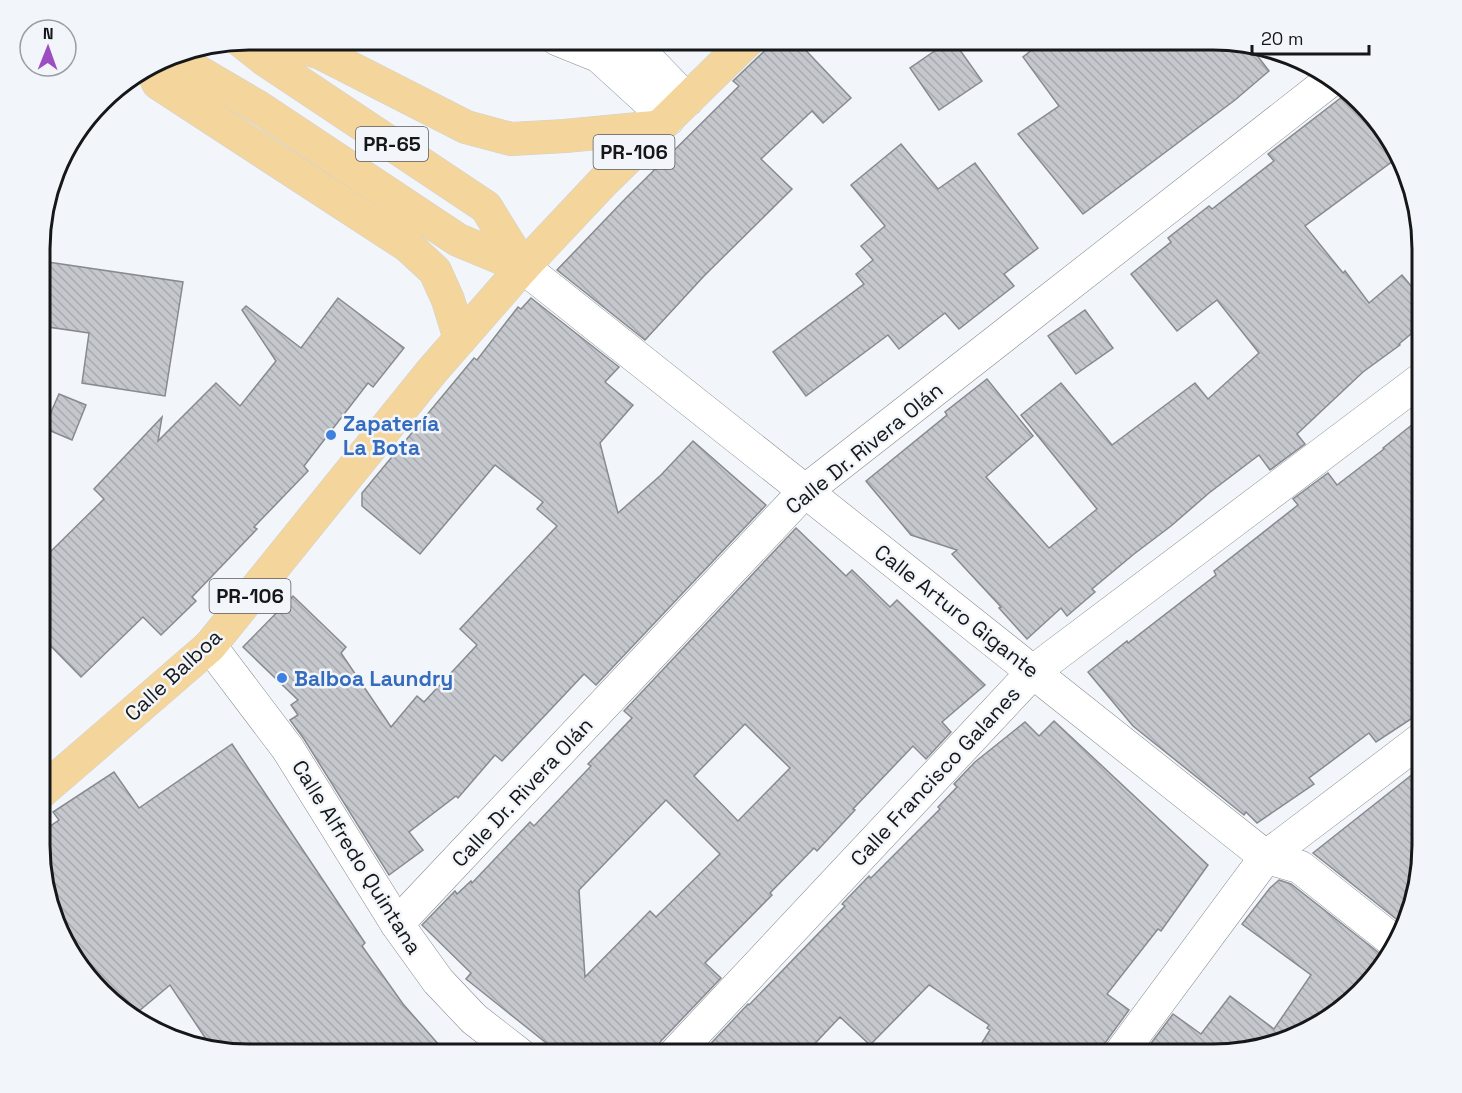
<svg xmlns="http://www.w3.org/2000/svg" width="1462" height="1093" viewBox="0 0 1462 1093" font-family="'Space Grotesk',sans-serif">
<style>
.building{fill:url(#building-back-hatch);stroke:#878a8f;stroke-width:1.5;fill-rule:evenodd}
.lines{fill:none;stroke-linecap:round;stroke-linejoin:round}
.minor-casing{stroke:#878a8f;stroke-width:34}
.primary-casing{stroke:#d0d1d1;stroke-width:34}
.minor{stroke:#fff;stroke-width:33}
.primary{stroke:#f4d69d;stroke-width:33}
.shop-dot{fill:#3f7fe0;stroke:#f2f6fb;stroke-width:2}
.labels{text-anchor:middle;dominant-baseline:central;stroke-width:5;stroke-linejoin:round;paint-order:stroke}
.shield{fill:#f2f6fb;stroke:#585a5d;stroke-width:1.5}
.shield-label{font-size:20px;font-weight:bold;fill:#161719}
.shop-label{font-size:21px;font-weight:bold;fill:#366cbe;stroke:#f2f6fb;text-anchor:start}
.street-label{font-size:21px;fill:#161719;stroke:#f2f6fb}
.rim{fill:none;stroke:#161719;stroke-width:3}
</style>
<defs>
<pattern id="building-back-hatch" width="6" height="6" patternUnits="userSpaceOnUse" patternTransform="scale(1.5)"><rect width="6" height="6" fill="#c4c7cc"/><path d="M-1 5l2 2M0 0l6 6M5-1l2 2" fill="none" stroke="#a8aaaf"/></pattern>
</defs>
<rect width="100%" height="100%" fill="#f2f6fb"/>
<g class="building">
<path d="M777,39H795L851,98L823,123L812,111L761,159L792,189L704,276L645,340L557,270L626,198L739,86L733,81Z"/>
<path d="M952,39L982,81L939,110L910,68Z"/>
<path d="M1046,39H1227L1249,45L1269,71L1235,100L1083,214L1018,134L1059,106L1023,57Z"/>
<path d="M1351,90L1401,155L1305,226L1343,273L1345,271L1369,303L1402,275L1423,300V324L1399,344L1400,345L1363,372L1297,434L1305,444L1270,470L1259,455L1209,493L1171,526L1134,554L1092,589L1095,592L1067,616L1061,608L1027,639L999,608L1001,607L952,554L957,550L911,535L866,481L947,415L945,412L987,379L1033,436L986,477L1049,548L1097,509L1021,415L1061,383L1112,445L1195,383L1208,399L1259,353L1217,300L1177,331L1131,274L1171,242L1168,238L1209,206L1212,209L1274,161L1268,154Z"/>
<path d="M901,144L938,189L975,163L1038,248L1004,274L1014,286L959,329L945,313L899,349L888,335L806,396L773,352L864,284L856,274L873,260L861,246L885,226L851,185Z"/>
<path d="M41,261L183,282L165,396L82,383L89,333L41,326Z"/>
<path d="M338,298L404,348L373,387L368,383L304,466L308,471L254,527L257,529L192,597L196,601L161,635L143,617L81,677L40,635V562L104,499L94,489L162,417L158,441L216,383L240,406L276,361L242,310L246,306L301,348Z"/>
<path d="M531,298L619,367L605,382L633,405L600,443L618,513L661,475L693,441L766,505L596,685L584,674L502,761L495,755L458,798L456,796L409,832L423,850L389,875L304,739L290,720L298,715L291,705L298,700L243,647L293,596L346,647L341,653L391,727L417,696L424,702L477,645L460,629L557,526L537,509L543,502L495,465L420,554L362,506V493L474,358L477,360L518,307L521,309Z"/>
<path d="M1085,310L1113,348L1076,374L1048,336Z"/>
<path d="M59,394L86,405L72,440L44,428Z"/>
<path d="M1423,416V711L1376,742L1369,733L1309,778L1314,784L1257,823L1246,812L1244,815L1133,726L1088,672L1127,641L1128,643L1216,575L1214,571L1298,505L1293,499L1328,473L1337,485L1384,449L1383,448Z"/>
<path d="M796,528L846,576L852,570L890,607L897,600L985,685L942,722L951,732L926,759L913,746L853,809L855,810L817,851L814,848L770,893L772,895L705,963L721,978L661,1041L657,1049V1054H564L550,1046L466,979L471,973L422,925L455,891L457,894L471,881L472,883L530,822L534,826L591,766L588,764L632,718L624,711ZM745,724L790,768L738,821L694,776ZM666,800L720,854L656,917L650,911L585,977L579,890Z"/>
<path d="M1054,721L1208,865L1161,931L1158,929L1107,994L1129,1010L1105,1043L1102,1054H975L990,1030L987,1028L989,1025L929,985L870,1045L840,1017L805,1054H701L748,1004L749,1005L845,906L842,904L869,876L871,878L940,809L938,807L957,787L954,784L975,762L1025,722L1039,736Z"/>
<path d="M232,744L365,943L362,946L403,1004L447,1054H235L212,1048L170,985L133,1016L110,1001L61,938L39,859L40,833L59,820L53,812L114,772L139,808Z"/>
<path d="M1423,766V859L1407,923L1405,926L1313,853Z"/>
<path d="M1279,880L1291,884L1383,956L1371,971L1376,975L1371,982L1306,1033L1214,1054H1143L1173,1014L1201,1034L1230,996L1274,1029L1311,975L1242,924L1270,888Z"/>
</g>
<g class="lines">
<defs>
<g id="minor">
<path d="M557,39L599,56L668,119"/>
<path d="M628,39L687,100"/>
<path d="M523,267C770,464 1019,659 1266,857L1300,867L1396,943"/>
<path d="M210,646L288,749L397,924L438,981L474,1019L519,1054"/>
<path d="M397,924L804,492L1332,79"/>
<path d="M675,1054L1034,671L1423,378"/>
<path d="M1120,1054L1266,857L1423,738"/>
</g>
<g id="primary">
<path d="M272,39L321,53L466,127L511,139L565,136L659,127"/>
<path d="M240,40L264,59L486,207L523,267"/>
<path d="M171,56L258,107L458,240L523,267"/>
<path d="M151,67L158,83L408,246L435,271L448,300L460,339"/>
<path d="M40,793L210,646L432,371L523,267L603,182L749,39"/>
</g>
</defs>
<use href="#minor" class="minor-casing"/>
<use href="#primary" class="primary-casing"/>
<use href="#minor" class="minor"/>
<use href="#primary" class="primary"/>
</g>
<g class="shop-dot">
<circle cx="331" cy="435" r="6"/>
<circle cx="282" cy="678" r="6"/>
</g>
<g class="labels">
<g class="shield">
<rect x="356" y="127" width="72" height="34" rx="4.5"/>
<rect x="593.5" y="135" width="81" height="34" rx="4.5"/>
<rect x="209.5" y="579" width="81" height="34" rx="4.5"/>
</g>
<g class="shield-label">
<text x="392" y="144">PR-65</text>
<text x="634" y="152">PR-106</text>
<text x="250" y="596">PR-106</text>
</g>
<g class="shop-label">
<text x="343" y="423">Zapatería<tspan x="343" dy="24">La Bota</tspan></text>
<text x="294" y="678">Balboa Laundry</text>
</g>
<g class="street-label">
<text transform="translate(864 448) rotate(-39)">Calle Dr. Rivera Olán</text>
<text transform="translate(957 611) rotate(38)">Calle Arturo Gigante</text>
<text transform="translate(173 675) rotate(-43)">Calle Balboa</text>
<text transform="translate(935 776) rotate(-47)">Calle Francisco Galanes</text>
<text transform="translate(522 792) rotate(-47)">Calle Dr. Rivera Olán</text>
<text transform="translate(357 857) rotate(58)">Calle Alfredo Quintana</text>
</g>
</g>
<path d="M0 0H1462V1093H0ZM249 50H1213A199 199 0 0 1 1412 249V845A199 199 0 0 1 1213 1044H249A199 199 0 0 1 50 845V249A199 199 0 0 1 249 50Z" fill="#f2f6fb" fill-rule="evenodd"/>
<path class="rim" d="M249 50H1213A199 199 0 0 1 1412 249V845A199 199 0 0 1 1213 1044H249A199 199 0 0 1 50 845V249A199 199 0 0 1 249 50Z"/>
<g transform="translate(48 48) rotate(1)"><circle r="28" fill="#f2f6fb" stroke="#9a9da1" stroke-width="1.5"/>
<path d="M0-4.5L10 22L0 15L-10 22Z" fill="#9d4fc1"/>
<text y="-9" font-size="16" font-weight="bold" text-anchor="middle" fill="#161719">N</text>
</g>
<path d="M1252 45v9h117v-9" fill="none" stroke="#161719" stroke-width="3"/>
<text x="1261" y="45" font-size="18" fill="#161719" stroke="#f2f6fb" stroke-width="4.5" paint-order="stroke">20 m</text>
</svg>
